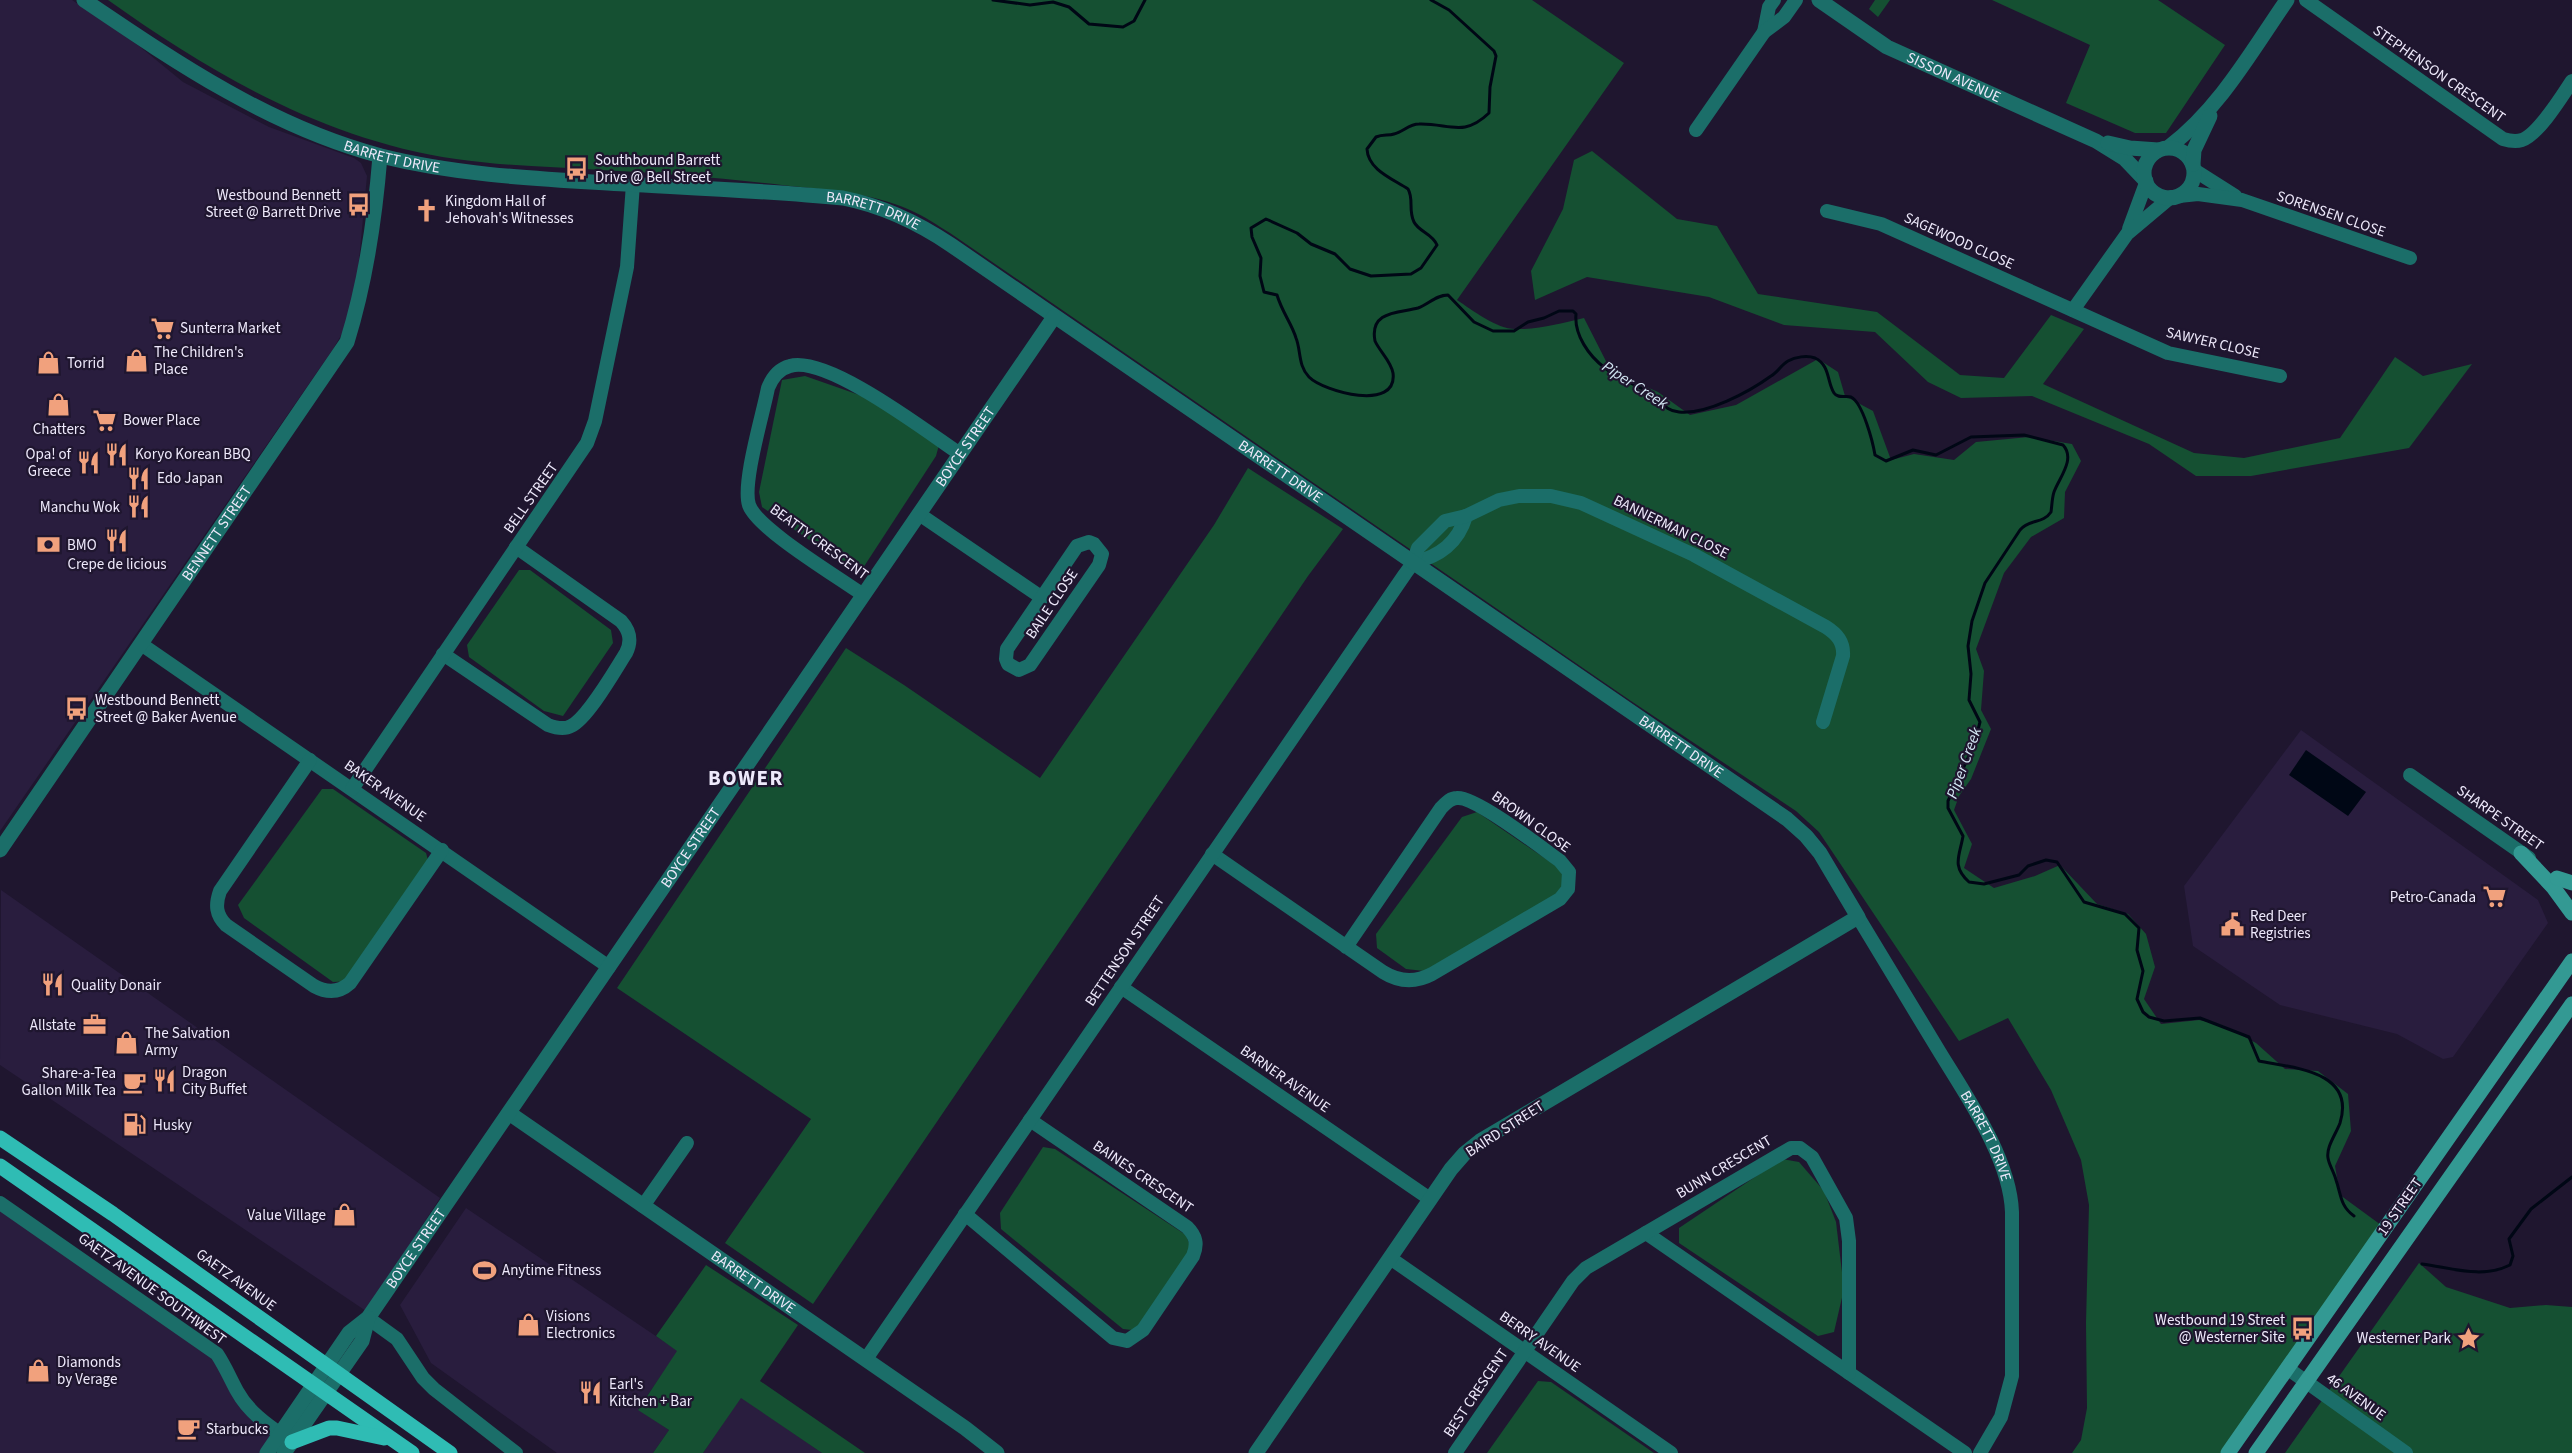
<svg xmlns="http://www.w3.org/2000/svg" width="2572" height="1453" viewBox="0 0 2572 1453" font-family="'Source Sans 3',sans-serif">
<style>
.built{fill:#291d3e}
.green{fill:#155032}
.water{fill:#000715}
.lines{fill:none;stroke-linecap:round;stroke-linejoin:round}
.stream{stroke:#000715;stroke-width:3}
.minor{stroke:#1b6e69;stroke-width:14}
.tertiary{stroke:#1b6e69;stroke-width:15}
.secondary{stroke:#339993;stroke-width:15}
.primary{stroke:#2fbcb4;stroke-width:15}
.labels{text-anchor:middle;dominant-baseline:central;stroke-width:4.5;stroke-linejoin:round;paint-order:stroke}
.street-label{font-size:15px;fill:#eee9fb;stroke:#1f162f}
.poi-label{font-size:15px;fill:#eee9fb;stroke:#1f162f;text-anchor:start}
.water-label{font-size:16px;font-style:italic;fill:#d3e7f4;stroke:#1f162f}
.district-label{font-size:21px;font-weight:bold;letter-spacing:1.5px;fill:#eee9fb;stroke:#1f162f}
</style>
<rect width="100%" height="100%" fill="#1f162f"/>
<g class="built">
<path d="M0,0H72L139,46L183,82L269,127L354,158L361,163L367,176L356,292L347,325L333,349L0,831Z"/>
<path d="M2301,730L2538,900L2548,923L2453,1057L2443,1059L2397,1034L2280,1005L2193,946L2184,886Z"/>
<path d="M1,890L440,1198L366,1311L0,1065Z"/>
<path d="M0,1203L217,1354L238,1393L281,1434L267,1453H0Z"/>
<path d="M466,1208L678,1351L638,1409L669,1430L653,1453H557L431,1363L400,1305Z"/>
<path d="M741,1397L822,1453H703Z"/>
</g>
<g class="green">
<path d="M108,0H1532L1624,63L1457,300C1472,310 1497,329 1515,329C1538,330 1562,323 1584,318L1611,371L1658,392L1690,415L1736,405L1818,359L1838,372L1845,396L1873,411L1891,460L1914,454L1954,460L1976,442L2029,437L2072,444L2081,461L2065,492L2064,518L2031,537L2004,573L1976,649L1984,671L1981,710L1991,729L1971,779L1959,796L1954,810L1972,844L1964,868L1994,888L2035,876L2060,865L2097,904L2128,914L2146,934L2155,967L2144,999L2161,1024L2199,1020L2222,1025L2256,1043L2285,1069L2318,1071L2348,1094L2351,1131L2335,1166L2340,1195L2381,1225L2221,1453H2072L2081,1440L2087,1408L2086,1323L2089,1205L2081,1160L2051,1090L2008,1018L1959,1041L1819,832L1796,811L1631,701L950,233C937,225 924,216 910,210C870,192 825,190 782,185C722,178 661,173 601,170C552,167 504,166 456,159C326,140 213,75 108,0Z"/>
<path d="M1875,0H1890L1878,17L1869,9Z"/>
<path d="M1992,0H2158L2225,45L2166,133H2135L2066,103L2090,45Z"/>
<path d="M1592,151L1677,219L1717,226L1758,294L1877,312L1960,375L2004,378L2051,315L2084,329L2043,384L2194,453L2244,458L2340,438L2395,357L2423,376L2472,364L2409,448L2251,476H2196L2149,444L2032,396L1961,398L1928,382L1875,332L1784,325L1709,297L1587,277L1535,300L1531,271L1563,209L1574,160Z"/>
<path d="M805,376L865,397L939,445L936,456L863,568L845,565L762,507L759,492L782,380Z"/>
<path d="M1248,468L1343,529L1308,576L813,1304L725,1243L811,1119L617,988L846,648L904,685L1040,778L1214,525Z"/>
<path d="M519,570H530L611,630L613,643L563,716L544,711L469,657L467,645Z"/>
<path d="M322,789H333L426,853L430,867L351,981L333,982L244,918L238,905Z"/>
<path d="M1477,812L1559,868L1567,885L1563,895L1433,972L1406,969L1377,948L1376,934L1462,817Z"/>
<path d="M1043,1147L1055,1149L1186,1235L1192,1251L1141,1331L1123,1329L1001,1229L1000,1213Z"/>
<path d="M1782,1159L1799,1162L1824,1191L1836,1222L1844,1289L1834,1332L1818,1336L1679,1243V1228Z"/>
<path d="M2419,1263L2446,1287L2510,1308L2546,1305L2572,1307V1453H2285Z"/>
<path d="M706,1265L798,1325L760,1381L865,1453H822L741,1398L703,1453H653L669,1430L638,1410L677,1351L656,1336Z"/>
<path d="M1538,1381L1551,1382L1654,1453H1487Z"/>
</g>
<path class="water" d="M2306,750L2366,792L2348,816L2289,775Z"/>
<g class="lines">
<g class="stream">
<path d="M993,0L1030,5L1053,2L1069,7L1089,24L1123,27L1134,21L1145,0"/>
<path d="M1431,0L1449,10L1494,51L1496,56L1490,87L1489,113C1463,138 1449,123 1419,124C1409,124 1403,132 1394,134C1388,136 1383,134 1376,137L1367,149C1368,170 1393,179 1408,189C1414,199 1408,210 1414,222C1419,232 1432,233 1437,245L1421,268L1411,274L1371,276L1350,269L1335,254L1311,244L1297,233L1266,219L1251,228L1252,237L1261,258L1260,276L1264,292L1277,295C1282,312 1292,324 1296,338C1301,350 1298,366 1309,377C1324,392 1398,412 1393,373C1391,361 1380,352 1375,341C1369,310 1400,313 1418,308C1429,304 1436,295 1448,295L1474,322L1493,331H1514L1528,322L1544,318L1559,311H1573L1576,314C1574,335 1589,356 1605,368C1620,380 1638,385 1654,395C1663,401 1663,410 1679,412C1706,415 1749,392 1771,376C1778,372 1781,365 1788,361C1795,357 1807,355 1815,358C1830,365 1827,382 1834,393C1838,399 1846,395 1851,397C1863,403 1873,443 1875,455L1886,461L1913,450L1936,455L1971,437L2024,435L2063,445C2076,459 2059,478 2054,492C2052,498 2052,505 2051,512C2043,524 2029,519 2020,530L1985,583L1972,621L1968,646L1971,674L1969,700L1980,722L1974,745L1948,801V808L1963,836C1960,855 1951,866 1969,882L1984,884L2019,875L2028,866L2046,860L2057,862L2084,902L2125,914L2139,928L2137,950L2143,971L2137,999L2143,1012L2149,1017L2164,1021L2200,1018L2249,1037L2259,1061C2294,1068 2356,1071 2340,1123C2336,1134 2326,1147 2328,1158C2329,1165 2334,1172 2336,1180C2341,1194 2340,1206 2354,1216"/>
<path d="M2422,1264C2452,1268 2482,1279 2510,1265L2513,1256L2509,1239L2531,1209L2572,1177"/>
</g>
<g class="minor">
<path d="M2306,0L2503,139C2510,141 2515,142 2522,140C2539,134 2562,96 2572,81"/>
<path d="M1764,32L1769,7L1774,0"/>
<path d="M1696,130L1764,32L1784,17L1796,0"/>
<path d="M2194,170L2235,196"/>
<path d="M2179,196L2198,194L2242,200L2410,258"/>
<path d="M1827,211L1881,224L2168,353L2280,376"/>
<path d="M2129,229L2146,183"/>
<path d="M2073,310L2127,234L2171,197"/>
<path d="M919,514L1041,597"/>
<path d="M1089,542L1094,544L1102,554L1099,565L1030,665L1019,670L1008,664L1006,659L1007,649L1077,546Z"/>
<path d="M1413,563C1440,556 1458,543 1466,516"/>
<path d="M863,595C840,578 757,529 749,505C742,483 763,414 768,388C772,378 778,369 790,366C827,355 927,432 960,454"/>
<path d="M141,644L609,967"/>
<path d="M443,654L548,725C556,728 564,730 571,726C588,718 615,670 626,653C632,641 630,631 621,621L516,547"/>
<path d="M310,760L220,891C215,905 216,915 226,925L314,986C327,993 339,993 350,983L442,850"/>
<path d="M2410,775L2529,858"/>
<path d="M352,789L587,443L595,421L627,267L633,184"/>
<path d="M1212,854L1383,972C1399,982 1415,983 1432,974L1560,899L1568,889L1569,872L1560,861C1542,848 1475,796 1457,798C1450,798 1446,803 1441,808L1346,947"/>
<path id="s1" d="M1858,917C1885,962 1912,1006 1939,1051C1967,1097 2010,1158 2012,1212V1376L2001,1417L1980,1453"/>
<path d="M1121,987L1430,1199"/>
<path d="M0,1203L217,1354C225,1366 230,1378 237,1391C249,1413 269,1426 289,1440"/>
<path d="M643,1206L687,1143"/>
<path d="M965,1214L1113,1338L1127,1341L1143,1330L1193,1256C1198,1244 1196,1236 1187,1227L1030,1120"/>
<path d="M1646,1233L1965,1453"/>
<path d="M1390,1258L1671,1453"/>
<path d="M368,1318L397,1339L423,1378L434,1389L516,1453"/>
<path d="M866,1359L1405,574L1413,563L1418,548L1445,521L1466,516L1499,500L1519,496H1551L1581,503L1694,555L1826,627C1837,634 1844,642 1843,656L1823,722"/>
<path d="M2287,1368L2406,1453"/>
<path d="M1455,1453L1573,1281L1586,1268L1791,1148H1800L1812,1157L1846,1218L1849,1241V1373"/>
</g>
<g class="tertiary">
<path id="s2" d="M84,0C177,63 271,127 381,156C461,176 543,179 625,184C697,188 770,191 843,198C883,206 917,222 951,245L1787,819L1806,836L1820,853L1858,917L1480,1141L1465,1153L1451,1169L1256,1453"/>
<path id="s3" d="M1819,0L1887,47L2096,141L2125,159L2146,181"/>
<path d="M2108,143L2130,148L2158,150"/>
<path d="M2169,147C2220,108 2251,52 2287,0"/>
<circle cx="2169" cy="173" r="25"/>
<path d="M2193,164L2194,150L2210,116"/>
<path id="s4" d="M0,850L347,342C366,281 375,219 380,156"/>
<path id="s5" d="M509,1113L965,1428L997,1453"/>
<path id="s6" d="M267,1453L349,1333L368,1318L1054,317"/>
<path d="M284,1453L362,1341L368,1318"/>
</g>
<g class="secondary">
<path d="M2521,853L2553,887L2572,913"/>
<path d="M2557,878L2572,883"/>
<path d="M2228,1453L2572,961"/>
<path d="M2256,1453L2572,1004"/>
</g>
<g class="primary">
<path d="M0,1138L113,1214L450,1453"/>
<path d="M0,1166L412,1453"/>
<path d="M292,1442L329,1428H337L384,1438"/>
</g>
</g>
<defs>
<symbol id="bus-bare" viewBox="-9 -9 18 18"><path d="M-5-6H5V4H4V6H2V4H-2V6H-4V4H-5ZM-3.5-4V0h7V-4ZM-3.5 1.2v1.5H-2V1.2ZM2 1.2v1.5H3.5V1.2Z" fill="#f1a17d" stroke="#1f162f" stroke-width="2.5" paint-order="stroke"/></symbol>
<symbol id="church-bare" viewBox="-9 -9 18 18"><path d="M-1.2-6h2.4v3.5h3.3v2.4h-3.3V6h-2.4V-.1h-3.3v-2.4h3.3Z" fill="#f1a17d" stroke="#1f162f" stroke-width="2.5" paint-order="stroke"/></symbol>
<symbol id="supermarket-bare" viewBox="-9 -9 18 18"><path d="M-6-5.5h2.5l.6 2H6L4.5 2H-2.5L-4.4-4H-6ZM-1.5 3.2a1.3 1.3 0 1 0 .1 0ZM3 3.2a1.3 1.3 0 1 0 .1 0Z" fill="#f1a17d" stroke="#1f162f" stroke-width="2.5" paint-order="stroke"/></symbol>
<symbol id="shop-bare" viewBox="-9 -9 18 18"><path d="M-5-2.5h2.3a2.7 3.5 0 0 1 5.4 0H5L5.5 6h-11ZM-1.5-2.5h3a1.5 2.3 0 0 0-3 0Z" fill="#f1a17d" stroke="#1f162f" stroke-width="2.5" paint-order="stroke"/></symbol>
<symbol id="restaurant-bare" viewBox="-9 -9 18 18"><path d="M-5-6h1v4h1v-4h1v4h1v-4h1v5L-1.5 .5V6h-2V.5L-5-1ZM5-6V6H3V1.5H1.5Q1.5-4 5-6Z" fill="#f1a17d" stroke="#1f162f" stroke-width="2.5" paint-order="stroke"/></symbol>
<symbol id="bank-bare" viewBox="-9 -9 18 18"><path d="M-6-4H6V4H-6ZM0-2.3a2.3 2.3 0 1 0 0 4.6a2.3 2.3 0 1 0 0-4.6Z" fill="#f1a17d" stroke="#1f162f" stroke-width="2.5" paint-order="stroke"/></symbol>
<symbol id="civic-bare" viewBox="-9 -9 18 18"><path d="M-.6-6.5H3V-4.5H.6V-3L4-1V1h2V6H-6V1h2V-1L-.6-3ZM-1.2 2.5V6h2.4V2.5Z" fill="#f1a17d" stroke="#1f162f" stroke-width="2.5" paint-order="stroke"/></symbol>
<symbol id="office-bare" viewBox="-9 -9 18 18"><path d="M-6-3h4V-5.5h4V-3h4V5H-6ZM-1-4.5V-3h2v-1.5ZM-6 0V1H6V0Z" fill="#f1a17d" stroke="#1f162f" stroke-width="2.5" paint-order="stroke"/></symbol>
<symbol id="cafe-bare" viewBox="-9 -9 18 18"><path d="M-5.5-4.5H6V0H3Q3 3.5 0 3.5H-2.5Q-5.5 3.5-5.5 0ZM3-3.2v2h1.7v-2ZM-6 4.5H4V6H-6Z" fill="#f1a17d" stroke="#1f162f" stroke-width="2.5" paint-order="stroke"/></symbol>
<symbol id="fuel-bare" viewBox="-9 -9 18 18"><path d="M-5.5-6h7V0h2V4h1.3V-2.5L3-4.5l.8-.8L6-3V5H2.5V1h-1V6h-7ZM-4.2-4.7v3.2H.2V-4.7Z" fill="#f1a17d" stroke="#1f162f" stroke-width="2.5" paint-order="stroke"/></symbol>
<symbol id="stadium-bare" viewBox="-9 -9 18 18"><path d="M0-5a6.5 5 0 1 0 0 10a6.5 5 0 1 0 0-10ZM-3.5-1.8h7v3.6h-7Z" fill="#f1a17d" stroke="#1f162f" stroke-width="2.5" paint-order="stroke"/></symbol>
<symbol id="sight-bare" viewBox="-9 -9 18 18"><path d="M0-6L1.8-2.2L6-1.7L2.9 1.2L3.7 5.4L0 3.3L-3.7 5.4L-2.9 1.2L-6-1.7L-1.8-2.2Z" fill="#f1a17d" stroke="#1f162f" stroke-width="2.5" paint-order="stroke"/></symbol>
</defs>
<g fill-rule="evenodd">
<use href="#bus-bare" x="560" y="152" width="33" height="33"/>
<use href="#bus-bare" x="342" y="188" width="33" height="33"/>
<use href="#church-bare" x="410" y="194" width="33" height="33"/>
<use href="#supermarket-bare" x="146" y="312" width="33" height="33"/>
<use href="#shop-bare" x="120" y="344" width="33" height="33"/>
<use href="#shop-bare" x="32" y="346" width="33" height="33"/>
<use href="#shop-bare" x="42" y="388" width="33" height="33"/>
<use href="#supermarket-bare" x="88" y="404" width="33" height="33"/>
<use href="#restaurant-bare" x="100" y="438" width="33" height="33"/>
<use href="#restaurant-bare" x="72" y="446" width="33" height="33"/>
<use href="#restaurant-bare" x="122" y="462" width="33" height="33"/>
<use href="#restaurant-bare" x="122" y="490" width="33" height="33"/>
<use href="#restaurant-bare" x="100" y="524" width="33" height="33"/>
<use href="#bank-bare" x="32" y="528" width="33" height="33"/>
<use href="#bus-bare" x="60" y="692" width="33" height="33"/>
<use href="#supermarket-bare" x="2478" y="880" width="33" height="33"/>
<use href="#civic-bare" x="2216" y="908" width="33" height="33"/>
<use href="#restaurant-bare" x="36" y="968" width="33" height="33"/>
<use href="#office-bare" x="78" y="1008" width="33" height="33"/>
<use href="#shop-bare" x="110" y="1026" width="33" height="33"/>
<use href="#restaurant-bare" x="148" y="1064" width="33" height="33"/>
<use href="#cafe-bare" x="118" y="1066" width="33" height="33"/>
<use href="#fuel-bare" x="118" y="1108" width="33" height="33"/>
<use href="#shop-bare" x="328" y="1198" width="33" height="33"/>
<use href="#stadium-bare" x="468" y="1254" width="33" height="33"/>
<use href="#shop-bare" x="512" y="1308" width="33" height="33"/>
<use href="#bus-bare" x="2286" y="1312" width="33" height="33"/>
<use href="#sight-bare" x="2452" y="1322" width="33" height="33"/>
<use href="#shop-bare" x="22" y="1354" width="33" height="33"/>
<use href="#restaurant-bare" x="574" y="1376" width="33" height="33"/>
<use href="#cafe-bare" x="172" y="1412" width="33" height="33"/>
</g>
<g class="labels">
<g class="street-label">
<text transform="translate(2439 74) rotate(35)">STEPHENSON CRESCENT</text>
<text stroke="none"><textPath href="#s3" startOffset="156">SISSON AVENUE</textPath></text>
<text stroke="none"><textPath href="#s2" startOffset="348">BARRETT DRIVE</textPath></text>
<text stroke="none"><textPath href="#s2" startOffset="834">BARRETT DRIVE</textPath></text>
<text transform="translate(2331 214) rotate(19)">SORENSEN CLOSE</text>
<text transform="translate(1959 241) rotate(24)">SAGEWOOD CLOSE</text>
<text transform="translate(2213 343) rotate(13)">SAWYER CLOSE</text>
<text stroke="none"><textPath href="#s6" startOffset="1226">BOYCE STREET</textPath></text>
<text stroke="none"><textPath href="#s2" startOffset="1320">BARRETT DRIVE</textPath></text>
<text transform="translate(531 498) rotate(-55)">BELL STREET</text>
<text transform="translate(1671 527) rotate(26)">BANNERMAN CLOSE</text>
<text stroke="none"><textPath href="#s4" startOffset="384">BENNETT STREET</textPath></text>
<text transform="translate(819 542) rotate(36)">BEATTY CRESCENT</text>
<text transform="translate(1052 604) rotate(-56)">BAILE CLOSE</text>
<text stroke="none"><textPath href="#s2" startOffset="1806">BARRETT DRIVE</textPath></text>
<text transform="translate(385 791) rotate(35)">BAKER AVENUE</text>
<text transform="translate(2500 818) rotate(35)">SHARPE STREET</text>
<text transform="translate(1531 822) rotate(36)">BROWN CLOSE</text>
<text stroke="none"><textPath href="#s6" startOffset="740">BOYCE STREET</textPath></text>
<text transform="translate(1125 951) rotate(-56)">BETTENSON STREET</text>
<text transform="translate(1285 1079) rotate(35)">BARNER AVENUE</text>
<text transform="translate(1505 1129) rotate(-33)">BAIRD STREET</text>
<text stroke="none"><textPath href="#s1" startOffset="254">BARRETT DRIVE</textPath></text>
<text transform="translate(1724 1167) rotate(-31)">BUNN CRESCENT</text>
<text transform="translate(1143 1177) rotate(34)">BAINES CRESCENT</text>
<text transform="translate(2400 1207) rotate(-55)">19 STREET</text>
<text stroke="none"><textPath href="#s6" startOffset="254">BOYCE STREET</textPath></text>
<text transform="translate(236 1280) rotate(36)">GAETZ AVENUE</text>
<text stroke="none"><textPath href="#s5" startOffset="297">BARRETT DRIVE</textPath></text>
<text transform="translate(152 1289) rotate(36)">GAETZ AVENUE SOUTHWEST</text>
<text transform="translate(1540 1342) rotate(35)">BERRY AVENUE</text>
<text transform="translate(1476 1393) rotate(-56)">BEST CRESCENT</text>
<text transform="translate(2356 1397) rotate(36)">46 AVENUE</text>
</g>
<g class="poi-label">
<text x="595" y="160">Southbound Barrett<tspan x="595" dy="17">Drive @ Bell Street</tspan></text>
<text x="341" y="195" text-anchor="end">Westbound Bennett<tspan x="341" dy="17">Street @ Barrett Drive</tspan></text>
<text x="445" y="201">Kingdom Hall of<tspan x="445" dy="17">Jehovah's Witnesses</tspan></text>
<text x="180" y="328">Sunterra Market</text>
<text x="154" y="352">The Children's<tspan x="154" dy="17">Place</tspan></text>
<text x="67" y="363">Torrid</text>
<text x="123" y="420">Bower Place</text>
<text x="59" y="429" text-anchor="middle">Chatters</text>
<text x="71" y="454" text-anchor="end">Opa! of<tspan x="71" dy="17">Greece</tspan></text>
<text x="135" y="454">Koryo Korean BBQ</text>
<text x="157" y="478">Edo Japan</text>
<text x="120" y="507" text-anchor="end">Manchu Wok</text>
<text x="67" y="545">BMO</text>
<text x="117" y="564" text-anchor="middle">Crepe de licious</text>
<text x="95" y="700">Westbound Bennett<tspan x="95" dy="17">Street @ Baker Avenue</tspan></text>
<text x="2476" y="897" text-anchor="end">Petro-Canada</text>
<text x="2250" y="916">Red Deer<tspan x="2250" dy="17">Registries</tspan></text>
<text x="71" y="985">Quality Donair</text>
<text x="76" y="1025" text-anchor="end">Allstate</text>
<text x="145" y="1033">The Salvation<tspan x="145" dy="17">Army</tspan></text>
<text x="182" y="1072">Dragon<tspan x="182" dy="17">City Buffet</tspan></text>
<text x="116" y="1073" text-anchor="end">Share-a-Tea<tspan x="116" dy="17">Gallon Milk Tea</tspan></text>
<text x="153" y="1125">Husky</text>
<text x="326" y="1215" text-anchor="end">Value Village</text>
<text x="502" y="1270">Anytime Fitness</text>
<text x="546" y="1316">Visions<tspan x="546" dy="17">Electronics</tspan></text>
<text x="2285" y="1320" text-anchor="end">Westbound 19 Street<tspan x="2285" dy="17">@ Westerner Site</tspan></text>
<text x="2451" y="1338" text-anchor="end">Westerner Park</text>
<text x="57" y="1362">Diamonds<tspan x="57" dy="17">by Verage</tspan></text>
<text x="609" y="1384">Earl's<tspan x="609" dy="17">Kitchen + Bar</tspan></text>
<text x="206" y="1429">Starbucks</text>
</g>
<g class="water-label">
<text transform="translate(1635 385) rotate(33)">Piper Creek</text>
<text transform="translate(1964 763) rotate(-70)">Piper Creek</text>
</g>
<g class="district-label">
<text x="746" y="778">BOWER</text>
</g>
</g>
</svg>
